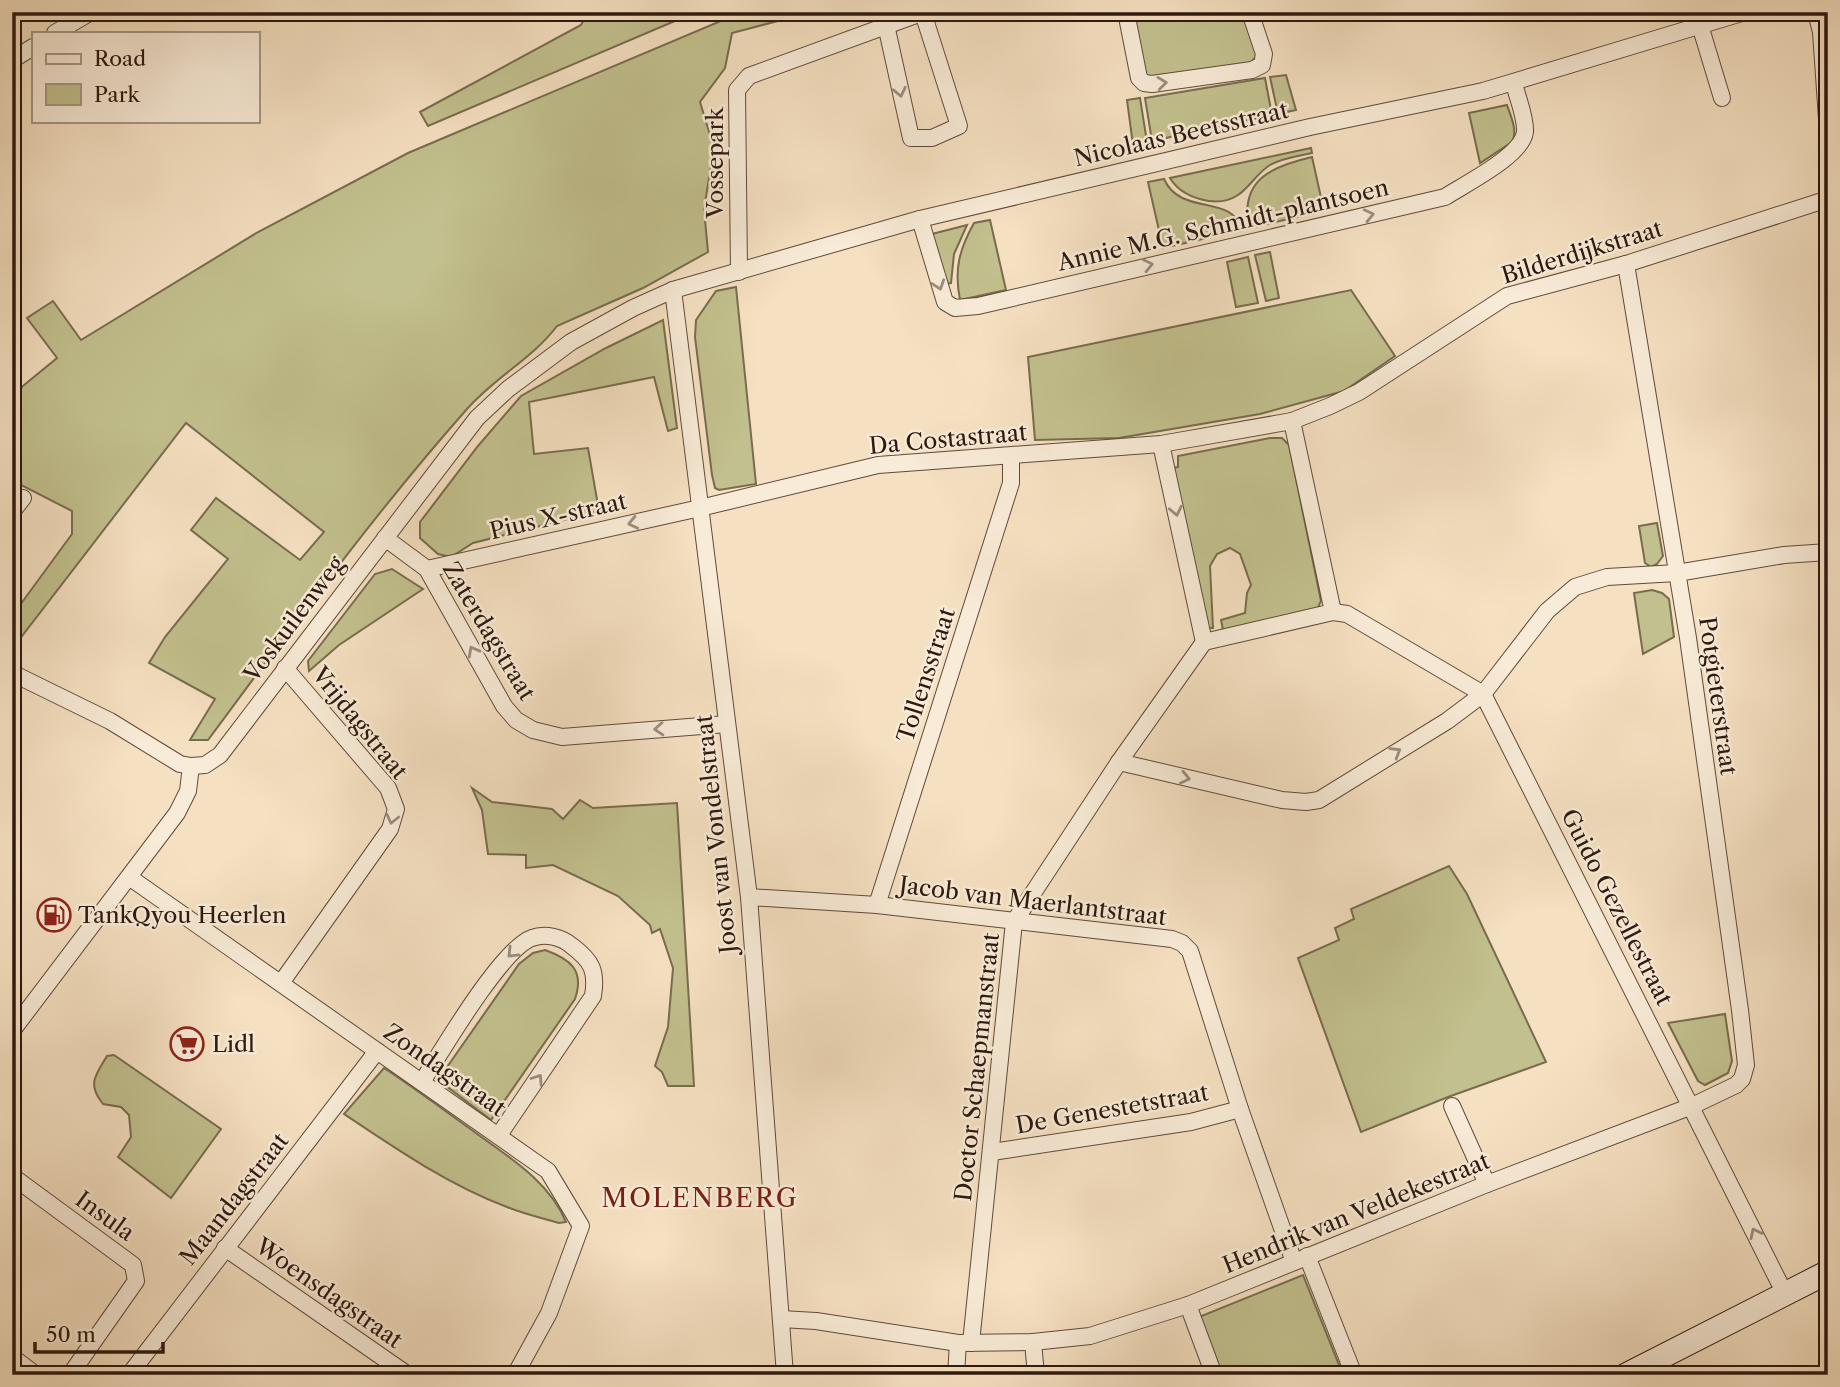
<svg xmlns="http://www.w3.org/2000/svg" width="1840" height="1387" viewBox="0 0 1840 1387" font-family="'Libre Caslon Text',serif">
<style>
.green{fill:#c2c08e;stroke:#786c4e;stroke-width:2}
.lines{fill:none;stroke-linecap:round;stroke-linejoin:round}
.street-casing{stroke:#604a3c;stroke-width:18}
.secondary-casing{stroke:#2e180f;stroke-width:25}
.street{stroke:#f8ebd7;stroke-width:16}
.secondary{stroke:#f8ebd7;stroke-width:23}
.oneway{stroke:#9d8c7d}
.labels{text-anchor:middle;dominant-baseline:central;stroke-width:5;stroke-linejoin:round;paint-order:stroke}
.street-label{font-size:23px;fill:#2e180f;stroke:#f8ebd7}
.poi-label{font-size:23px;fill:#2e180f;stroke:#f8ebd7;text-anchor:start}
.quarter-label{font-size:26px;letter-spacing:2px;fill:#7a1f14;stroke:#f8ebd7}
</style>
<rect width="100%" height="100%" fill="#f5e0c1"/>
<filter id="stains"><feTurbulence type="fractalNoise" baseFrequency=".00286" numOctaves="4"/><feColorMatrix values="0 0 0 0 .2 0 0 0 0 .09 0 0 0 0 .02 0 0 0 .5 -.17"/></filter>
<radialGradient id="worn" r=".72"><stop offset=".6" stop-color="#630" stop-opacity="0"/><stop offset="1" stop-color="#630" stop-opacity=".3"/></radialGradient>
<g class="green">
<path d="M588,12H696L428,126L420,112L581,25Z"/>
<path d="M742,12H812L732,33L725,68L700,102L714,148L704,209L708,252L643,288L557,326C533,358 494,378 467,409C374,514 291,628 208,740H190L215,699L149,663L165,637L228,559L191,530L216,498L300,560L324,532L186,423L12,649V616L72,534V511L19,484L12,478V395L57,358L27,318L53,301L81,340L258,232L408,153Z"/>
<path d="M1132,12H1245L1257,56L1249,64L1146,77Z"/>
<path d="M1286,75L1296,110L1278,114L1270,77Z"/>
<path d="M1265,78L1272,115L1152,141L1145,98Z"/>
<path d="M1140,98L1147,142L1133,145L1127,100Z"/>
<path d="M1507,105C1511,117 1518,131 1512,142L1480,163L1469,113Z"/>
<path d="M1311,148L1312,153C1298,156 1282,158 1270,165C1257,173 1250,187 1238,195C1217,209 1182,198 1170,178Z"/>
<path d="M1312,157L1324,211L1249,228C1239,179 1273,166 1312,157Z"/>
<path d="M1164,179C1181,217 1232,193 1242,230L1163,248L1148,182Z"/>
<path d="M990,220L1006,290L960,300C954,270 959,250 974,223Z"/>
<path d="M967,225L954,254L951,283L943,284L928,235Z"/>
<path d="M1270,252L1279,298L1266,301L1255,255Z"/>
<path d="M1248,257L1258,303L1236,307L1227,262Z"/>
<path d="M736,287L756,484L719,490L715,488L712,475L695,337L696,320L716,291Z"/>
<path d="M1351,290L1395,356L1344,391L1260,414L1119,438L1035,440L1028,357Z"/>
<path d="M663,320L677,428L668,431L654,377L529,402L534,454L588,448L599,511L473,543L451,557L438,554L420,538V522L478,446L521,396L606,348Z"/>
<path d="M1270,438H1282L1289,445L1321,601L1317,610L1223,630L1221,620L1245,613L1247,593L1251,585L1240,554L1230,548L1217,554L1210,566L1213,628H1208L1173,468L1178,467V456Z"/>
<path d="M1657,523L1663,556L1657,564L1651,567L1645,563L1639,526Z"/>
<path d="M392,569L423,589L339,645L309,671L308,661L375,574Z"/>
<path d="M1652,590L1662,593L1669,599L1674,637L1643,654L1634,593Z"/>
<path d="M472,788L492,802L552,809L563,819L580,800L593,808L677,803L694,1086H668L662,1072L655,1066L668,1027L673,968L660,929L652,933L650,925L618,896L553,865L526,868V855L488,854L482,810Z"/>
<path d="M1449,866L1467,894L1546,1062L1448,1097L1361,1132L1298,958L1339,940L1335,928L1354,919L1351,909Z"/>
<path d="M545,950C570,959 585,970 575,999L491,1120L438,1080L519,964L533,953Z"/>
<path d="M1725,1014L1732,1061L1728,1073L1705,1085L1698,1081L1668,1023Z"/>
<path d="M114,1055L221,1129L171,1198L118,1157L131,1137L129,1115L121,1107L103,1104C87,1084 95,1076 107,1056Z"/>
<path d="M384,1068C413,1087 441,1108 469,1128C505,1155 548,1179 566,1222L559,1223C542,1218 524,1214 507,1207C449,1185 396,1149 344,1114Z"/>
<path d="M1303,1275L1343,1375H1222L1199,1317Z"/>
</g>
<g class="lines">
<defs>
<g id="street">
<path d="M1126,12L1139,78L1144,83L1152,84L1252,70L1262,65L1264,54L1250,12"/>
<path d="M1477,12H1485"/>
<path d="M1696,12L1722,98"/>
<path d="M1816,12L1821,32L1828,134"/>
<path d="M886,25L911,138H932L959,126L923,13"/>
<path d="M55,33L91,12"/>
<path d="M12,60L33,47"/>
<path d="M920,219L945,302L955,308L978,306L1445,197C1465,184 1522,156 1525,132C1526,117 1517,97 1514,83"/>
<path d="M739,272L737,90L749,76L924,12"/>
<path d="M673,290L749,897L785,1375"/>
<path d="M1292,421L1330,406L1359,392L1507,296L1626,264L1828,199"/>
<path d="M1161,444L1204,642"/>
<path d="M12,512L23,498"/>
<path d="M385,538L427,569L504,706L516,720L533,730L562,737L727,724"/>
<path d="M427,569L700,508L878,465L1161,444L1292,421L1333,612L1204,642"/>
<path d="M1333,612L1347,614L1483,694L1785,1294"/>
<path d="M12,673L110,721L180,764L191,766L205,765L220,755L477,418L508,389L571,342L633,308L673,290L920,219L1310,127L1483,91L1745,12"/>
<path d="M1119,762L1282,800L1306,802L1319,800L1447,721L1483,694L1547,611L1575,587L1607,577L1677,573L1784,555L1828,552"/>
<path d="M129,877L548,1171L581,1226L549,1313L515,1375"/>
<path d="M749,897L877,905L1172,939L1182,943L1190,951L1240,1109L1294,1262"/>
<path d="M877,905L1011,483V456"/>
<path d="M281,983L390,829L396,809L388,788L285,668"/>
<path d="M12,1031L177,813L188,791L191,766"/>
<path d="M422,1082C441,1052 502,948 532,938C545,933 562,937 572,946C592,961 597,971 593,996L499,1135"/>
<path d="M1452,1106L1487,1184"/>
<path d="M992,1152L1191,1122L1240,1109"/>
<path d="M12,1176L133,1265L136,1281L70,1375"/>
<path d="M225,1248L408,1375"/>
<path d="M1307,1256L1354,1375"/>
<path d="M1188,1305L1214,1375"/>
<path d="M781,1319L816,1321L958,1343L1033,1342L1090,1336L1188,1305L1487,1184L1692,1106L1736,1085L1742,1079L1746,1065L1740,1010L1688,638L1626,264"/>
<path d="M1033,1342L1036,1375"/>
<path d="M971,1343L1014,922L1119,762L1204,642"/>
<path d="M12,1357L36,1375"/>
<path d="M129,1375L377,1051"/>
<path d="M956,1375L958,1343"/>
</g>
<path id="secondary" d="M1626,1375L1828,1272"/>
</defs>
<use href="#street" class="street-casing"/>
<use href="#secondary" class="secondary-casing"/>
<use href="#street" class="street"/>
<use href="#secondary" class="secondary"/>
</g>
<defs><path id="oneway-chevron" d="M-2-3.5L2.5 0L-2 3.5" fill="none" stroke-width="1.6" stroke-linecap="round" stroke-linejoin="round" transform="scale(1.75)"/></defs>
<g class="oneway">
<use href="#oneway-chevron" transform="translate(1162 83) rotate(-7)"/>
<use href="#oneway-chevron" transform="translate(900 92) rotate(78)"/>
<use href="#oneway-chevron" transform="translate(1369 215) rotate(-13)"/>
<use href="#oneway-chevron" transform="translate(1148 265) rotate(-13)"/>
<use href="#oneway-chevron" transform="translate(939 285) rotate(72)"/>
<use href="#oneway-chevron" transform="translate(1176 511) rotate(78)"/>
<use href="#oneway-chevron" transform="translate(633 523) rotate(167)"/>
<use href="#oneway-chevron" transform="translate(473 651) rotate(-119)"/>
<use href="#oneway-chevron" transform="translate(659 729) rotate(176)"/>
<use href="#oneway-chevron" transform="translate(1396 752) rotate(-31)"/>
<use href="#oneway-chevron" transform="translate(1185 778) rotate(13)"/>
<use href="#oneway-chevron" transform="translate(392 819) rotate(103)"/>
<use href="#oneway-chevron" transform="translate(512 953) rotate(135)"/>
<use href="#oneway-chevron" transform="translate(538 1079) rotate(-56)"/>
<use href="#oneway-chevron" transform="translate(1755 1233) rotate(-116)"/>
</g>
<defs>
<symbol id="fuel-ring" viewBox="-11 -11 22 22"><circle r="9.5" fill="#f8ebd7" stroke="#8f2418" stroke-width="1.5"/><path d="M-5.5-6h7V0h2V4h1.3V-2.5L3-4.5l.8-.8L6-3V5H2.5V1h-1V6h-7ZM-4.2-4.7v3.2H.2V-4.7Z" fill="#8f2418"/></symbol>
<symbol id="supermarket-ring" viewBox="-11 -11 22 22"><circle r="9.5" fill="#f8ebd7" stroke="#8f2418" stroke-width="1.5"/><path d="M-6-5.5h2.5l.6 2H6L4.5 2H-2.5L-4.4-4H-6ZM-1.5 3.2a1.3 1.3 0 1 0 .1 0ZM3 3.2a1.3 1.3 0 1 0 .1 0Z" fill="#8f2418"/></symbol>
</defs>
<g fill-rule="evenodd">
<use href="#fuel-ring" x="35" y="896" width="38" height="38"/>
<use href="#supermarket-ring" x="168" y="1025" width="38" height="38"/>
</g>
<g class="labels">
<g class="street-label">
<text transform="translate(1181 134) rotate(-13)">Nicolaas Beetsstraat</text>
<text transform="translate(715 163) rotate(-90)">Vossepark</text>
<text transform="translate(1223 225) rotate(-13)">Annie M.G. Schmidt-plantsoen</text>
<text transform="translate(1582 252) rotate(-17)">Bilderdijkstraat</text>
<text transform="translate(948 439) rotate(-5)">Da Costastraat</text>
<text transform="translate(558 516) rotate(-13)">Pius X-straat</text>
<text transform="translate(294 619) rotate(-53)">Voskuilenweg</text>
<text transform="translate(489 631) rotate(59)">Zaterdagstraat</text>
<text transform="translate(926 675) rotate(-72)">Tollensstraat</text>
<text transform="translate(1718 696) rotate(82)">Potgieterstraat</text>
<text transform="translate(360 723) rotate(51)">Vrijdagstraat</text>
<text transform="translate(716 834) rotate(-96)">Joost van Vondelstraat</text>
<text transform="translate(1033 901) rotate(7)">Jacob van Maerlantstraat</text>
<text transform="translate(1617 907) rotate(63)">Guido Gezellestraat</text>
<text transform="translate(977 1067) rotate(-84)">Doctor Schaepmanstraat</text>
<text transform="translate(445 1070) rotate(35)">Zondagstraat</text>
<text transform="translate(1112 1109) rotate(-10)">De Genestetstraat</text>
<text transform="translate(234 1199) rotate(-52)">Maandagstraat</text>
<text transform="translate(1356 1213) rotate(-22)">Hendrik van Veldekestraat</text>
<text transform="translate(105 1216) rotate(36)">Insula</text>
<text transform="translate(329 1293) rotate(35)">Woensdagstraat</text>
</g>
<g class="poi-label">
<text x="78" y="915">TankQyou Heerlen</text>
<text x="212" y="1044">Lidl</text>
</g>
<g class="quarter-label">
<text x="700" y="1198">MOLENBERG</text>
</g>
</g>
<rect width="1840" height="1387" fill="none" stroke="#f5e0c1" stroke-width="42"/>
<rect x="14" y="14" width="1812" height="1359" fill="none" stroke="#2e180f" stroke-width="3.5"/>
<rect x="21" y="21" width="1798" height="1345" fill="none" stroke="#2e180f" stroke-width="2"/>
<rect x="32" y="32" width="228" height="91" fill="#f8ebd7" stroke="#a79787" stroke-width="2"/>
<rect x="46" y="54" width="35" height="10" fill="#f8ebd7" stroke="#a79787" stroke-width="2"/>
<text x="94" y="66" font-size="21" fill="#2e180f">Road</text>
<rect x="46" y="84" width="35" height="21" fill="#c2c08e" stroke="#a79787" stroke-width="2"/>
<text x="94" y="102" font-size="21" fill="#2e180f">Park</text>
<path d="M35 1342v10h128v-10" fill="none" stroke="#2e180f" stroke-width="3.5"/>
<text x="46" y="1342" font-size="21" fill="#2e180f" stroke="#f8ebd7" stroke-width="5" paint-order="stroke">50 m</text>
<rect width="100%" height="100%" filter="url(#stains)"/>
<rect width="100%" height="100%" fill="url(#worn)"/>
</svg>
